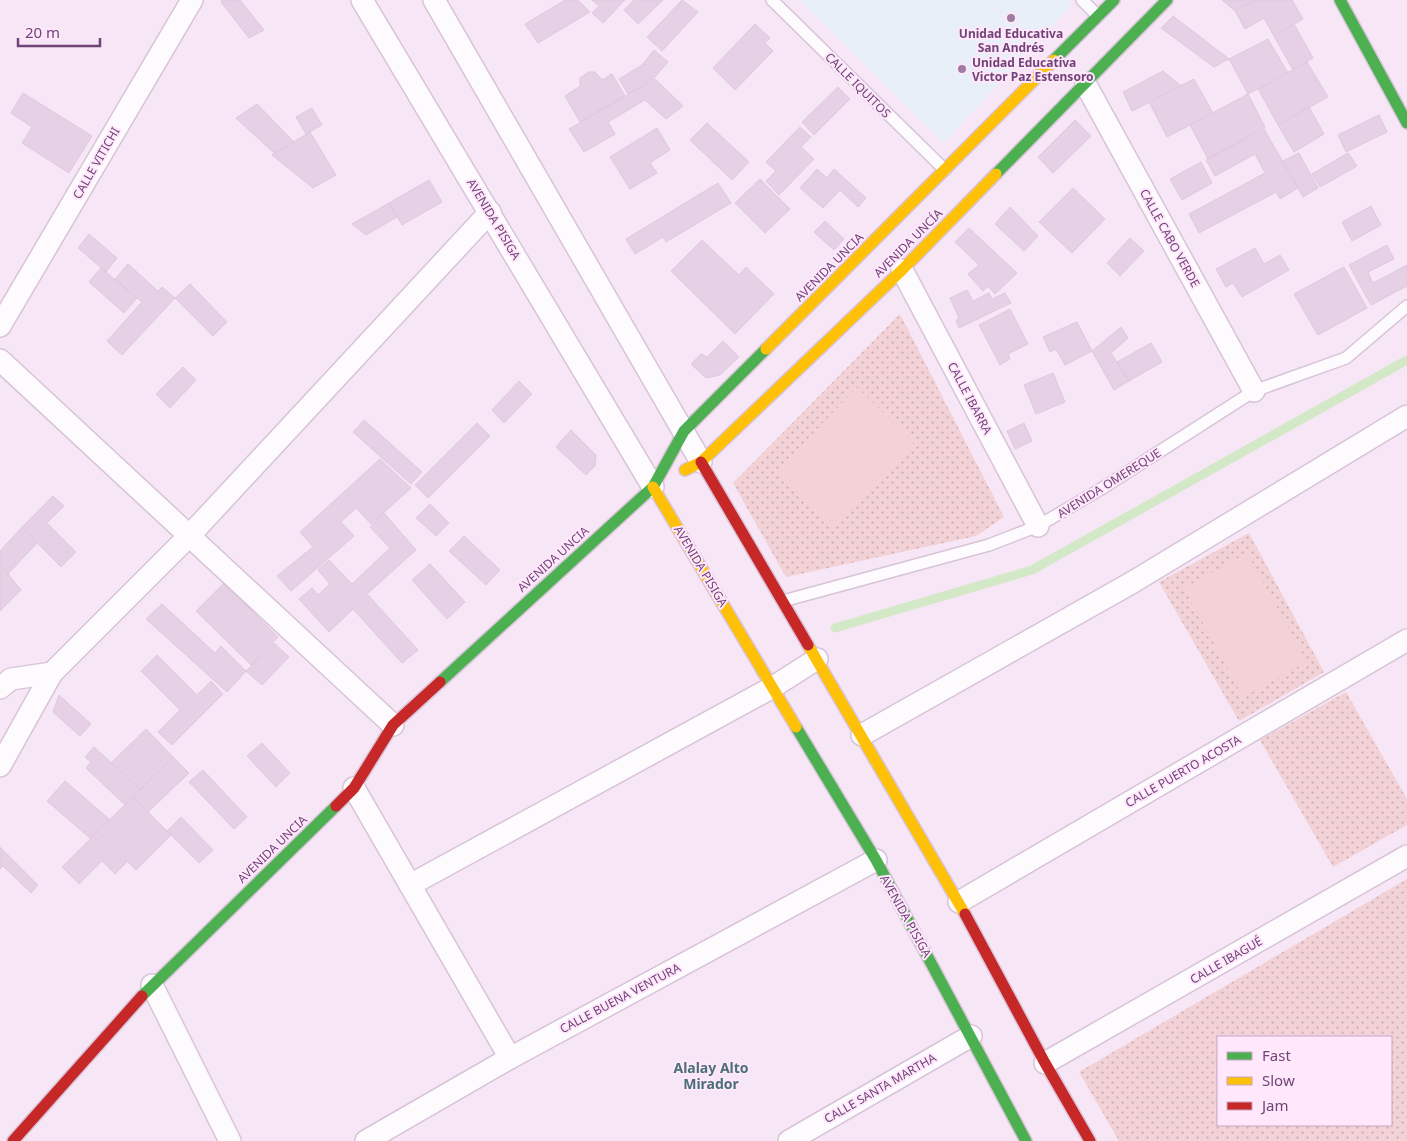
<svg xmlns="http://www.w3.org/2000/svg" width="1407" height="1141" viewBox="0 0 1407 1141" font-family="'Noto Sans',sans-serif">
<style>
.education{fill:#e8eff8}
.green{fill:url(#green-dots);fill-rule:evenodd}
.pitch{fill:#f2d2d6}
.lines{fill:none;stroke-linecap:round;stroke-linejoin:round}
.stream{stroke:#d3e8c6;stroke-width:9}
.building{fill:#e5d0e5;stroke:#dfc8e0}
.lane-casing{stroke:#d7c4d8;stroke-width:14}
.street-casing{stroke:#d7c4d8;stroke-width:24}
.fast-casing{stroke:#d9c4da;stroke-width:14}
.slow-casing{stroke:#d9c4da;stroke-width:14}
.jam-casing{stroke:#d9c4da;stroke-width:14}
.lane{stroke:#fefbfe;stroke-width:11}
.street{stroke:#fefbfe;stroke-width:21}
.fast{stroke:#4caf50;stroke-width:11}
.slow{stroke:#ffc107;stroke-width:11}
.jam{stroke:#c62828;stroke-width:11}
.poi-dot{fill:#a07da3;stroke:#ffe7fc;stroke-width:2}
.labels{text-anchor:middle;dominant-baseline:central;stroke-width:4;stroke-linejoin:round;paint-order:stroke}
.poi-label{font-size:12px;font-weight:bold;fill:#714477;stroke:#ffe7fc}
.street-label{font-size:12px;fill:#714477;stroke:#ffe7fc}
.neighbourhood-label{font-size:14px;font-weight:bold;fill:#4c7078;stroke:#ffe7fc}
</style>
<defs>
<pattern id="green-dots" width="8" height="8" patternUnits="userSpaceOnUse" patternTransform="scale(1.25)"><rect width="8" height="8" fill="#f2d2d6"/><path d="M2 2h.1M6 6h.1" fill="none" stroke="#c8acb2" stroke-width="1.8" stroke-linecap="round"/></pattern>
</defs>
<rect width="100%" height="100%" fill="#f7e6f5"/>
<path class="education" d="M799,0H1067L1072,5L944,143Z"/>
<g class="green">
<path d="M900,314L1004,517L976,536L786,577L733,483Z"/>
<path d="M1249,533L1324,672L1239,721L1159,582Z"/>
<path d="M1346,692L1407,799V825L1333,867L1260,740Z"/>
<path d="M1407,879V1141H1119L1079,1072ZM1218,1037H1391V1125H1218Z"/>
</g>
<g class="pitch">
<path d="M857,387L914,442L833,526L776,472Z"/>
<path d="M1247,553L1307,662L1243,697L1184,588Z"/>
</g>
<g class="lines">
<path class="stream" d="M835,628L1032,570L1407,360"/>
</g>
<g class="building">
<path d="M222,0H240L264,30L249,38L221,2Z"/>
<path d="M565,0H578L590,12L538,43L525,24Z"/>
<path d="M592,0H625L603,23L592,13L599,6Z"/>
<path d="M634,0H663L638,24L624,10Z"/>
<path d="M682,0L698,12L662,51L647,37Z"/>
<path d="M1222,0H1255L1235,11Z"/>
<path d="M1255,0H1292L1303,19L1274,36L1264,18L1245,29L1235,11Z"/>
<path d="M1173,16L1229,59L1214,67L1161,28Z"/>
<path d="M755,24L770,38L765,43L773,51L735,90L713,68Z"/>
<path d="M1294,24L1313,58L1293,70L1274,36Z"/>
<path d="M1268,39L1288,73L1248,94L1229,59Z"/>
<path d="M654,50L668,62L654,78L628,94L619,79L642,65Z"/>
<path d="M1307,62L1328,97L1278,125L1258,89Z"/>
<path d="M1163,71L1181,86L1132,111L1123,92Z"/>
<path d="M588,72H595L602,80L612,74L625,96L580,122L565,96L580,86V78Z"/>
<path d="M655,79L683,106L666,119L645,100L608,122L615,134L584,152L569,129Z"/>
<path d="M1194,79L1213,113L1167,137L1149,102Z"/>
<path d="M838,87L850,99L814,135L802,122Z"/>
<path d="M23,93L92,136L69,173L22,143L32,127L11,113Z"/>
<path d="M1248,94L1265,127L1208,159L1190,125Z"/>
<path d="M257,104L294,142L274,153L236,118Z"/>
<path d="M1309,107L1324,134L1294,152L1278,125Z"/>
<path d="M312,108L322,125L306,134L296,117Z"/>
<path d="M1379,115L1387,132L1346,152L1338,135Z"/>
<path d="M1075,120L1091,136L1053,173L1038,157Z"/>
<path d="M707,123L749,162L732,180L690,140Z"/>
<path d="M800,127L811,137L801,147L814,159L779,195L766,181L776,171L766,162Z"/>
<path d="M657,128L670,150L650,163L657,173L630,189L610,157Z"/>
<path d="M1264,129L1298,188L1280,199L1276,192L1199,233L1189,214L1265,173L1255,154L1215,176L1206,160Z"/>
<path d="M310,132L336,175L313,188L272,155Z"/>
<path d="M1299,153L1318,188L1303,197L1283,161Z"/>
<path d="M1348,153L1357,166L1320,187L1312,174Z"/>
<path d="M1201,162L1212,183L1182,200L1170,179Z"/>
<path d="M817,169L827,178L834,169L866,198L858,207L840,190L823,208L800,188Z"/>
<path d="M760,179L790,209L765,233L735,203Z"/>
<path d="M429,180L442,202L402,225L389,203Z"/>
<path d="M718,183L731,203L666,242L663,237L635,254L626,239Z"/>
<path d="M1073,188L1105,219L1072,253L1039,222Z"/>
<path d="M389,203L397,217L366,235L352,224Z"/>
<path d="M1371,206L1381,225L1352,241L1342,222Z"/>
<path d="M1010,207L1038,236L1024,251L995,224Z"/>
<path d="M825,221L844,239L834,250L814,232Z"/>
<path d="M969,228L1017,273L995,294L988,286L983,291L968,274L979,265L955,242Z"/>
<path d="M89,234L117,258L106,272L78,248Z"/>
<path d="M1130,238L1144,251L1120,276L1107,263Z"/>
<path d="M702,240L739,275L746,267L774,294L735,334L671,271Z"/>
<path d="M1387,245L1394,259L1368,272L1373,283L1407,265V286L1371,305L1349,265Z"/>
<path d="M1255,248L1264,264L1280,255L1289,270L1242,297L1233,283L1226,287L1216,269Z"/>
<path d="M128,264L158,291L162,287L175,298L122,355L107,341L142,302L115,279Z"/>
<path d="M1344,267L1367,308L1318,335L1294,294Z"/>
<path d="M101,268L137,298L124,313L89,282Z"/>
<path d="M190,284L227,322L213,336L175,298Z"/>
<path d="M967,290L973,301L989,293L992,299L1005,293L1011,303L959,328L956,320L959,318L950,298Z"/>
<path d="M1010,309L1028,344L1008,354L1010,359L1000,365L979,325Z"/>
<path d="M1077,322L1092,351L1065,365L1056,349L1050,352L1043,337Z"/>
<path d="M1121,327L1128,338L1111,353L1129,381L1114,390L1092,351Z"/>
<path d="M723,341L739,357L720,375L706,378L691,364L701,354L707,357Z"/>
<path d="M1151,343L1162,362L1129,381L1117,362Z"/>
<path d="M183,367L196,380L170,408L156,394Z"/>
<path d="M1053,373L1065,402L1036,414L1024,385Z"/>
<path d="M519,381L532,394L504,423L492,410Z"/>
<path d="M364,420L422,472L411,484L353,432Z"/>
<path d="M477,423L490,436L428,498L415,485Z"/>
<path d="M1024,423L1032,441L1015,449L1007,431Z"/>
<path d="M571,430L596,455L595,466L586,475L556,447Z"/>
<path d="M380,459L411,488L371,524L356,508L341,522L354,536L291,591L277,576L313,547L300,532Z"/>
<path d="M53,496L64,506L47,523L76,552L61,567L22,527Z"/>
<path d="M430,504L449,523L436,536L416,518Z"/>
<path d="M384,513L416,550L367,594L418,650L402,663L353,609L329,632L299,599L312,588L318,595L330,584L318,570L329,560L352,584L390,548L370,527Z"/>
<path d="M22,527L37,543L8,574L0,564V551Z"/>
<path d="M464,536L500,570L486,585L449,551Z"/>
<path d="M0,564L21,590L0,611Z"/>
<path d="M430,564L465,602L447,619L412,580Z"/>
<path d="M224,583L278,637L251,665L196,611Z"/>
<path d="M162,604L215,653L221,646L246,671L227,692L146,619Z"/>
<path d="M274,643L289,657L262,685L246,671Z"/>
<path d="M157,655L197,695L211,681L223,694L172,745L158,732L180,710L141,671Z"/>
<path d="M59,695L91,724L80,736L53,712Z"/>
<path d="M146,729L173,757L140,789L111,763Z"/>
<path d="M262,743L290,773L276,787L247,756Z"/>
<path d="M94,747L140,789L125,805L86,768L91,762L85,757Z"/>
<path d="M173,757L189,773L148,812L133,797Z"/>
<path d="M203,770L247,817L234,829L189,782Z"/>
<path d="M65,781L110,820L91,839L47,801Z"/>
<path d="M133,797L171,835L136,870L98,831Z"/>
<path d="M181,817L213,850L199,863L167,831Z"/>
<path d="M98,831L128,861L115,874L102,861L79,884L62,867Z"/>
<path d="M0,847L38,885L31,893L3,866L0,869Z"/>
</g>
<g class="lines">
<defs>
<g id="lane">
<path d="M772,0L945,170"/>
<path d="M1082,0L1098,16"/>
<path d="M783,601L989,545L1038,526L1101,489L1254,391L1346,358L1407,306"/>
</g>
<g id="street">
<path d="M362,0L653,487"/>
<path d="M434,0L701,462"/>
<path d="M1086,85L1254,391"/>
<path d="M902,270L1038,526"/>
<path d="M0,326L192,0"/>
<path d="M0,360L393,725"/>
<path d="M0,688L11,679L52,673"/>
<path d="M862,735L1133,582L1407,416"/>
<path d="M0,766L52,673L190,535L490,212"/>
<path d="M354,788L510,1058"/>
<path d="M410,885L773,687L817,659"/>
<path d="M959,902L1407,640"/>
<path d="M152,985L230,1141"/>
<path d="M1045,1063L1407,856"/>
<path d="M366,1141L510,1058L876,860"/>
<path d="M789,1141L971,1036"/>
</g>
<g id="fast">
<path d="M1340,0L1407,123"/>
<path d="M1054,60L1114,0"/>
<path d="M996,174L1167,0"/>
<path d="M440,682L653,487L684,431L766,349"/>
<path d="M796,727L876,860L1026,1141"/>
<path d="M142,996L336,806"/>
</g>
<g id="slow">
<path d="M766,349L1054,60"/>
<path d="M685,470L701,462L902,270L996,174"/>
<path d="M653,487L796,727"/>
<path d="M808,645L965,914"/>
</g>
<g id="jam">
<path d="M701,462L808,645"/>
<path d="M336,806L354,788L393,725L440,682"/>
<path d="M965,914L1045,1063L1090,1141"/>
<path d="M13,1141L142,996"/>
</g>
</defs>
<use href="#lane" class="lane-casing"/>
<use href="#street" class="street-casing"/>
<use href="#fast" class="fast-casing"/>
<use href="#slow" class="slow-casing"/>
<use href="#jam" class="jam-casing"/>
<use href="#lane" class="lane"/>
<use href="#street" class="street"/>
<use href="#fast" class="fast"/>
<use href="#slow" class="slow"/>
<use href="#jam" class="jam"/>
</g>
<g class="poi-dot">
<circle cx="1011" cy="18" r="5"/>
<circle cx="962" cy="69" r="5"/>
</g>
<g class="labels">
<g class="poi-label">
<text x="1011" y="33">Unidad Educativa<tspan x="1011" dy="14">San Andrés</tspan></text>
<text x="972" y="62" text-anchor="start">Unidad Educativa<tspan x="972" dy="14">Victor Paz Estensoro</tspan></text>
</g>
<g class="street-label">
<text transform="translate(858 85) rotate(45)">CALLE IQUITOS</text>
<text transform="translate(96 163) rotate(-60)">CALLE VITICHI</text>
<text transform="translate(494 219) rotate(59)">AVENIDA PISIGA</text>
<text transform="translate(1170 238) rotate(61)">CALLE CABO VERDE</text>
<text transform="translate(908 243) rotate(-45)">AVENIDA UNCÍA</text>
<text transform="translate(829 267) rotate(-45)">AVENIDA UNCIA</text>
<text transform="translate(970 398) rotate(62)">CALLE IBARRA</text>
<text transform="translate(1109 483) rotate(-32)">AVENIDA OMEREQUE</text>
<text transform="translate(553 559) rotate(-42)">AVENIDA UNCIA</text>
<text transform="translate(701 566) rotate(59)">AVENIDA PISIGA</text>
<text transform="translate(1183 771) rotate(-30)">CALLE PUERTO ACOSTA</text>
<text transform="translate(272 849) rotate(-44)">AVENIDA UNCIA</text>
<text transform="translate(906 916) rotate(61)">AVENIDA PISIGA</text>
<text transform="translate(1226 960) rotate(-30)">CALLE IBAGUÉ</text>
<text transform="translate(620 998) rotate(-28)">CALLE BUENA VENTURA</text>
<text transform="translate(880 1088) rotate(-30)">CALLE SANTA MARTHA</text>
</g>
<g class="neighbourhood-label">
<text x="711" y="1067">Alalay Alto<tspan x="711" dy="16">Mirador</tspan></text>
</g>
</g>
<rect x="1217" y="1036" width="175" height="90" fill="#ffe7fc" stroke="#c6a6c7"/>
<rect x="1227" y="1052" width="25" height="8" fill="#4caf50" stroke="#c6a6c7"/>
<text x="1262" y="1061" font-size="15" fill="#714477">Fast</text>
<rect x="1227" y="1077" width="25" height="8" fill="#ffc107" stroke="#c6a6c7"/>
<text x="1262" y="1086" font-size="15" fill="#714477">Slow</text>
<rect x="1227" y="1102" width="25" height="8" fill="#c62828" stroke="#c6a6c7"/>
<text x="1262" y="1111" font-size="15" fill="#714477">Jam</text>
<path d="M18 38v8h82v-8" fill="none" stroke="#714477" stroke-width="2.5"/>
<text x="25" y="38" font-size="15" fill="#714477" stroke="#ffe7fc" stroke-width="4" paint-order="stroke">20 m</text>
</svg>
